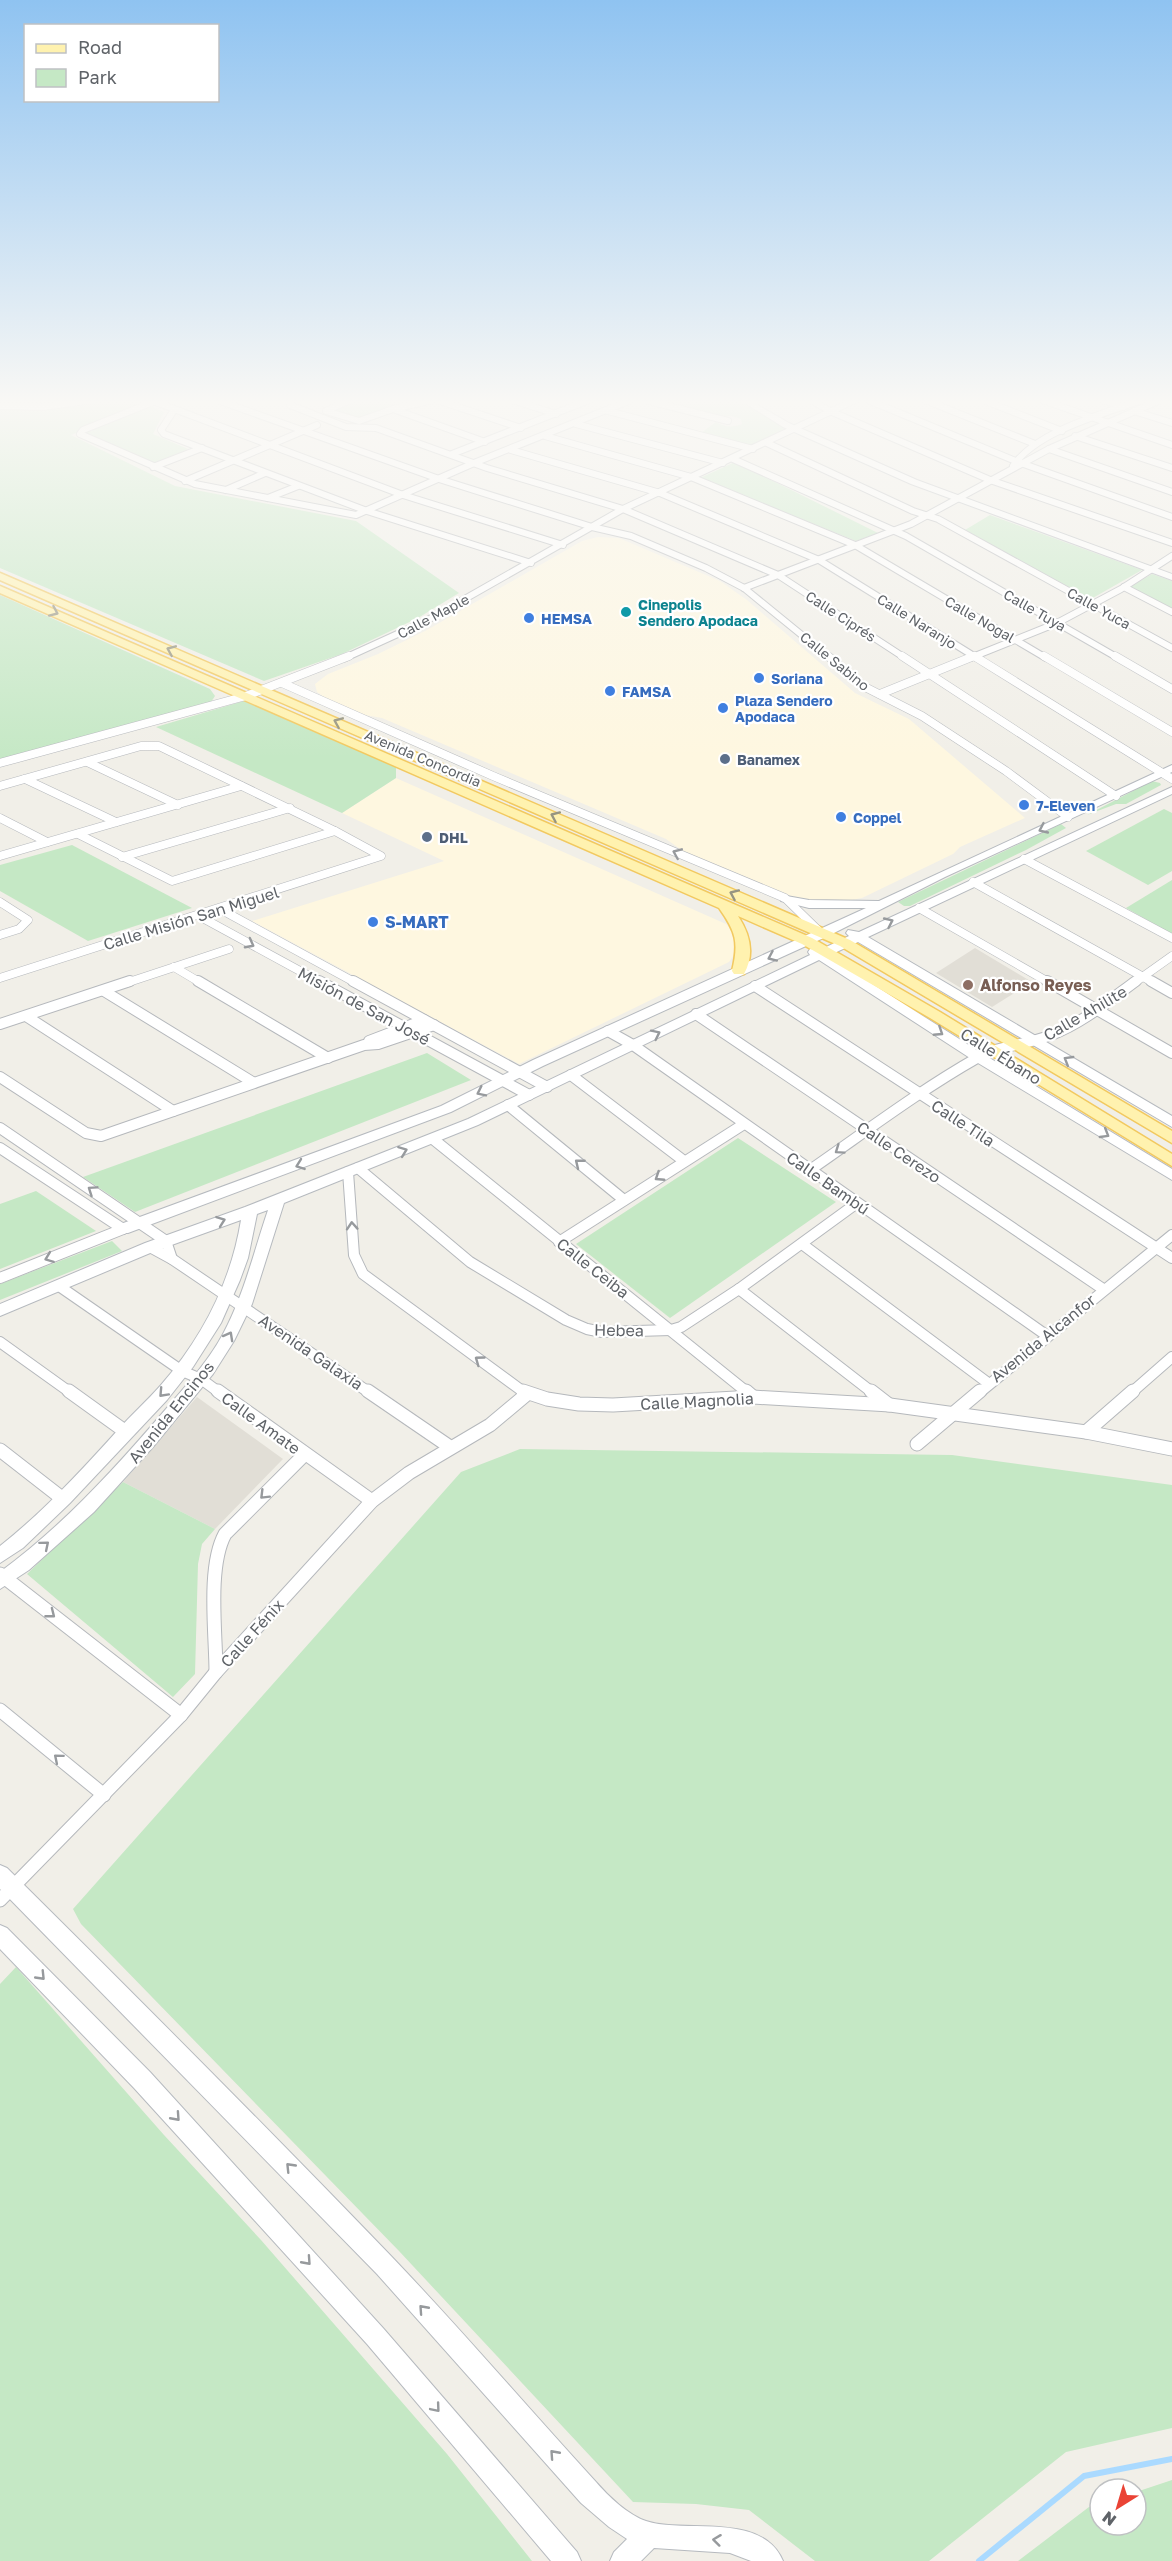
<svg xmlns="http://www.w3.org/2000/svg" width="1172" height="2561" viewBox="0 0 1172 2561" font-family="'Golos Text',sans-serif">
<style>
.commercial{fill:#fef7e0}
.education{fill:#e1ded6}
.green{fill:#c5e8c5}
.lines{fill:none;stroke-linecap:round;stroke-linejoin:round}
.stream{stroke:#aadaff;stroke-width:6}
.street-far3-casing{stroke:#b5b8bc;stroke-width:8}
.street-far2-casing{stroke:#b5b8bc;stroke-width:9}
.street-far1-casing{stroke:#b5b8bc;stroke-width:12}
.street-casing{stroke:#b5b8bc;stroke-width:15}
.secondary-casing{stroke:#b6babf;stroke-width:2}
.primary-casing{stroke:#f2c960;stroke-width:3}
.street-far3{stroke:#fff;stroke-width:6}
.street-far2{stroke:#fff;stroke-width:8}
.street-far1{stroke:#fff;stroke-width:10}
.street{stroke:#fff;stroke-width:13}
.secondary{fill:#fff;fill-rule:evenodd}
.primary{fill:#fff2af;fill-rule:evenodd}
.oneway{stroke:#979581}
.oneway2{stroke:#979a9d}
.culture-dot{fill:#0f9aa8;stroke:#fff;stroke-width:2}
.shop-dot{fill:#3f7fe0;stroke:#fff;stroke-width:2}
.service-dot{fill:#5c6f8a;stroke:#fff;stroke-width:2}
.education-dot{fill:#8d6e63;stroke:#fff;stroke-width:2}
.labels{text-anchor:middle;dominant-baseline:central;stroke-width:4.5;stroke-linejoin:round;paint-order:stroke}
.far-culture-label{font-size:14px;font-weight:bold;fill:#0d838f;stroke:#fff;text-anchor:start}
.far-street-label{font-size:14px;fill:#5f6368;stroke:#fff}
.far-shop-label{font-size:14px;font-weight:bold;fill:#366cbe;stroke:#fff;text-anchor:start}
.far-service-label{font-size:14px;font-weight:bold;fill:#4e5e75;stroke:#fff;text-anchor:start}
.street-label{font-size:16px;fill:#5f6368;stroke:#fff}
.shop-label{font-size:16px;font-weight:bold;fill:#366cbe;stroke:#fff;text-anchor:start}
.education-label{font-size:16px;font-weight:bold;fill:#785e54;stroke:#fff;text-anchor:start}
</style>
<rect width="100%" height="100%" fill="#f1efe8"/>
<g class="commercial">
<path d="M598,537L619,538L720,581L747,600L855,693L909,719L1025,818L960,847L953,854L862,898L835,903L811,902L793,897L683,851L666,839L382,718L365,715L324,697L317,692L315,684L328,674L378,654L427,630L582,541Z"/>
<path d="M396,778L726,924L735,933L736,952L729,962L519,1064L252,921L444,861L342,813Z"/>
</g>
<g class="education">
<path d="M975,948L1032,982L992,1007L936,973Z"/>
<path d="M197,1397L283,1459L215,1529L123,1482Z"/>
</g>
<g class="green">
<path d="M0,400H155L71,435L175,486L356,521L459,593L418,618L342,654L264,681L0,568Z"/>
<path d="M360,400H425L356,421L329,411Z"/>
<path d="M653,400H738L786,428L751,446L701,433L716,422C725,427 732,428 742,424L741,419L731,416L723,417Z"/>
<path d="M149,406L164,412L153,434L188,449L151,465L86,433Z"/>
<path d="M735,462L878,533L856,541L700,478Z"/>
<path d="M990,515L1142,570L1091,599L965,530Z"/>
<path d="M1152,574L1172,581V609L1130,587Z"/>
<path d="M0,595L210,689L215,696L211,702L0,761Z"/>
<path d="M247,700L396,766V778L342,813L156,727Z"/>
<path d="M1152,781L1160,783L1161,785L1126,804H1116L1087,815Z"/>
<path d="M1164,809L1172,813V871L1148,885L1086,851Z"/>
<path d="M1061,824L1066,828L1026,850L910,906H904L898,902Z"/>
<path d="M72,845L192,908L88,941L0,891V865Z"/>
<path d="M1172,880V934L1126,908Z"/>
<path d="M427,1053L471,1080L135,1212L83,1177Z"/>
<path d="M738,1138L836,1202L670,1318L576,1244Z"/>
<path d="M36,1191L96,1231L0,1269V1204Z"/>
<path d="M112,1241L122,1251L0,1300V1284Z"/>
<path d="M520,1449L952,1455L1172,1485V2428L1066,2452L929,2561H815L749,2510L696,2504L633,2502L399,2251L81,1924L73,1909L461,1472Z"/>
<path d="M123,1482L215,1529L202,1544L198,1564L195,1674L173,1697L27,1574Z"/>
<path d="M16,1967L164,2135L261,2240L447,2454L532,2561H0V1984Z"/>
<path d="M1172,2480V2561H1018L1089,2507L1100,2503V2525H1136V2492Z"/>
</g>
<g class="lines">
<path class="stream" d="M979,2561L1084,2476L1172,2459"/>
<defs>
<g id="street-far3">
<path d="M158,400L83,430L80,434L195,484L356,515L474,463L631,400"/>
<path d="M217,400L439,479L592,527L631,536L706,568L744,588L830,658"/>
<path d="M350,400L326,411L359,421L393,409L433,400"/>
<path d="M437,400L521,428"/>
<path d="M512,400L556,414"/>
<path d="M645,400L728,421"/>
<path d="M811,400L830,411L990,480L1172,543"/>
<path d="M868,400L1018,462L1172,517"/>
<path d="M925,400L1035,444"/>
<path d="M983,400L1062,431"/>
<path d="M1042,400L1172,445"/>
<path d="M1103,400L1123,407"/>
<path d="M153,401L403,495L563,545"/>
<path d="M290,405L346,427L376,428L487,468L623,509L778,575L905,658"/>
<path d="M0,406L43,407L92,400"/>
<path d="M393,409L485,442"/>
<path d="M174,410L161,430L164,434L367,511L531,563"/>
<path d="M608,411L753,449"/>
<path d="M1134,411L1172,423"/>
<path d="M576,424L723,463"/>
<path d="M545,436L691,477L855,545L1046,658"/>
<path d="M1075,436L1172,468"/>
<path d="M767,443L913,511L938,519L1172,648"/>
<path d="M1049,449L1172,492"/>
<path d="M511,450L660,493L819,560L977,658"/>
<path d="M452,454L589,400"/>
<path d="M733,459L906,536L1118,658"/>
<path d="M1013,466C1037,431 1103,414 1142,400"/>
<path d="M153,467L202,448"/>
<path d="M185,481L317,425"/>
<path d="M226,490L265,473"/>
<path d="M268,498L298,486"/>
<path d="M1124,587L1172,612"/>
<path d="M744,588L911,524L1049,449L1160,400"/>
<path d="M345,658L426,621L623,509L855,400"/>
<path d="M970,658L1057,623L1121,589L1172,556"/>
</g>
<g id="street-far2">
<path d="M828,656L863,686L922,716L1006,771L1068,817"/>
<path d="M902,656L1116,796"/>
<path d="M974,656L1172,779"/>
<path d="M1044,656L1172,732"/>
<path d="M1115,656L1172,689"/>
<path d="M282,683L493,776L785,898L818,930"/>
<path d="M880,694L974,656"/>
<path d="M87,762L178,805"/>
<path d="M0,763L246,696L349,656"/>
<path d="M25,779L116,822"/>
<path d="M0,786L141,746H159L335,831L381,856L0,978"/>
<path d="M0,818L47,842"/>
<path d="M78,834L172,881L335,831"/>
<path d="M0,856L241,786"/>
<path d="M122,857L290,808"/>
<path d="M1024,859L1172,938"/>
<path d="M973,882L1154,983"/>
<path d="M0,902L28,920L19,929L0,935"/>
<path d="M919,908L1050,983"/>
<path d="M220,909L356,983"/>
<path d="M199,916L322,983"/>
<path d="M174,967L201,983"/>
<path d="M126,983L229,949"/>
<path d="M1134,983L1172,956"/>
</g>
<g id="street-far1">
<path d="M198,981L328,1058"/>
<path d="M319,981L529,1095"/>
<path d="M353,981L547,1087"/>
<path d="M1047,981L1172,1053"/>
<path d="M1151,981L1172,993"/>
<path d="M755,986L1172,1258"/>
<path d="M104,991L254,1083"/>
<path d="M696,1014L1103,1289"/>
<path d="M26,1016L173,1111"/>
<path d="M0,1024L130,981"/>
<path d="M608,1031L633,1045L1046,1335"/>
<path d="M369,1041L424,1020"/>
<path d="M571,1075L684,1161"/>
<path d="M0,1077L86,1133L101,1136L364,1045L378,1044L434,1025"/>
<path d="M508,1105L624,1200"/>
<path d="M0,1128L166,1241L172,1259"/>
<path d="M433,1139L748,1393"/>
<path d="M0,1148L123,1229"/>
<path d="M358,1168L470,1262L566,1320L587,1329L602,1332L671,1330L681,1327L739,1289L857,1203"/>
<path d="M810,1170C865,1132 919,1091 977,1058C1000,1045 1027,1045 1051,1035C1081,1024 1110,1000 1136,981"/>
<path d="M348,1172L354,1255L363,1274L525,1393"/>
<path d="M559,1242L744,1124"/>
<path d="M802,1244L988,1383"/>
<path d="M150,1247L172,1259L370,1393"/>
<path d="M0,1278L123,1229"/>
<path d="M59,1286L182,1371L201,1379L220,1393"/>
<path d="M739,1289L873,1393"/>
<path d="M0,1342L71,1393"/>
<path d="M979,1393L1172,1235"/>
<path d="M1131,1393L1172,1357"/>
</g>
<g id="street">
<path d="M69,1391L126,1432"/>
<path d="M218,1391L372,1501"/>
<path d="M368,1391L450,1447"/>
<path d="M523,1391L547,1399L579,1404L613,1405L753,1397L890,1405L1086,1432L1172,1449"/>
<path d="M746,1391L753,1397"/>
<path d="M871,1391L889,1405"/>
<path d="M1086,1432L1133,1391"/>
<path d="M917,1444L980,1391"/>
<path d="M0,1450L63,1499"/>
<path d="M0,1574L181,1715"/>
<path d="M216,1672C216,1634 207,1567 225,1534L305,1454"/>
<path d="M0,1710L104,1795"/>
<path d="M0,1900L181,1715L216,1672L372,1501L409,1473L490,1425L527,1394"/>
</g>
<g id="secondary">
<path d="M740,400H749L789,423L917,480L1172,574V580L911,484L783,427Z"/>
<path d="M1172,765V772L945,877L828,936L543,1066L451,1112L128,1233H118L116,1229L118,1225L441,1106L533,1060L866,908H809L781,901V895L809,900L879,901Z"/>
<path d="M1172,787V794L868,937L1172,1116V1127L858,942L828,956L983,1054L1172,1169V1180L973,1060L819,960L478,1125L284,1203L252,1304L234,1341L213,1374L153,1447L94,1512L29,1570L0,1589V1572C60,1528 111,1473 159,1417C182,1390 207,1364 223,1334C244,1295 254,1251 268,1210L257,1214L248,1258L240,1280L221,1323L193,1367L167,1400L70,1503L23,1548L0,1563V1546C43,1512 80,1472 117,1431C131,1415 147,1401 161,1385C202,1338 231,1282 241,1220L155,1251L0,1316V1304L145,1243L245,1207L468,1119L810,955L808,952L810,949L820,950L849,936L846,933L848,930L859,932Z"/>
<path d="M0,1865L7,1868C136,1996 265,2125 391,2256C461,2329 527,2407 596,2482C608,2496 628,2515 646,2521C685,2534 762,2511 783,2561H751L730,2553L654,2548L641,2561H610L614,2552L627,2539L609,2527L581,2503L377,2274L0,1889Z"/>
<path d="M0,1925L7,1928L150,2072L383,2328L577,2552L581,2561H551L367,2344L134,2088L0,1949Z"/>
</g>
<g id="primary">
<path d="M0,573L850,940L1172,1131V1143L840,946L0,580Z"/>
<path d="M0,586L812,938L940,1012L1172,1154V1166L930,1018L802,944L738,916C750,934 755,954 744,974H734L732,971C739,942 736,932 719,908L0,593Z"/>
</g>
</defs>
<use href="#street-far3" class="street-far3-casing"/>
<use href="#street-far2" class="street-far2-casing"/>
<use href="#street-far1" class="street-far1-casing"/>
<use href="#street" class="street-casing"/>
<use href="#secondary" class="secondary-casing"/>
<use href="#primary" class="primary-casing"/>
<use href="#street-far3" class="street-far3"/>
<use href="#street-far2" class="street-far2"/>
<use href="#street-far1" class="street-far1"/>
<use href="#street" class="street"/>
<use href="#secondary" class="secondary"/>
<use href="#primary" class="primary"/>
</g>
<defs><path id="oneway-chevron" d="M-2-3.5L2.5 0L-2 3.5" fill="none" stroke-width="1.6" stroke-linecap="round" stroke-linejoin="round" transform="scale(1.5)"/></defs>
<g class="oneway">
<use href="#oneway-chevron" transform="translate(54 612) rotate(24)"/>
<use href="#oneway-chevron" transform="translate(171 650) rotate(-157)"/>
<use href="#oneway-chevron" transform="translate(338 722) rotate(-157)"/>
<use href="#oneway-chevron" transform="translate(555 816) rotate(-156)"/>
<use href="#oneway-chevron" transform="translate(734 894) rotate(-156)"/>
</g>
<g class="oneway2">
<use href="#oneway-chevron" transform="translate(1043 829) rotate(155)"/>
<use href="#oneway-chevron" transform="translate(677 853) rotate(-157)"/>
<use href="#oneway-chevron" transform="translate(889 922) rotate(-25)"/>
<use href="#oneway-chevron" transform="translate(250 944) rotate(28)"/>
<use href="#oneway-chevron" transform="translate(772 957) rotate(156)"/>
<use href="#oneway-chevron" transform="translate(939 1032) rotate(33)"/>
<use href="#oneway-chevron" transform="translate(656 1034) rotate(-26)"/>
<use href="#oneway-chevron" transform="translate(1068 1060) rotate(-149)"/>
<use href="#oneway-chevron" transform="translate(481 1092) rotate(154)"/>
<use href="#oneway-chevron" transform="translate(1105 1134) rotate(31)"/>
<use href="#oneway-chevron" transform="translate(839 1150) rotate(145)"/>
<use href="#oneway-chevron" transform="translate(403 1151) rotate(-21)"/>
<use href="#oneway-chevron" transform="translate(579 1163) rotate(-141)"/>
<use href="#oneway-chevron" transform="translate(300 1165) rotate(160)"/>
<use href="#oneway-chevron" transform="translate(659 1177) rotate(147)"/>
<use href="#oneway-chevron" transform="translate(92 1190) rotate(-146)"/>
<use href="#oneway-chevron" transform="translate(221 1221) rotate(-20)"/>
<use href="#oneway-chevron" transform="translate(352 1226) rotate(-94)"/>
<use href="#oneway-chevron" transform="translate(49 1258) rotate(159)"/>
<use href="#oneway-chevron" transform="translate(229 1336) rotate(-61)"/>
<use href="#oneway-chevron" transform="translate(479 1360) rotate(-144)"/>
<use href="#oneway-chevron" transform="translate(163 1393) rotate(133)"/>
<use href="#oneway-chevron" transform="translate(264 1495) rotate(135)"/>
<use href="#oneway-chevron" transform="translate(45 1545) rotate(-40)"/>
<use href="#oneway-chevron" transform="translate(51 1614) rotate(38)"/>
<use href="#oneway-chevron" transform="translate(58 1758) rotate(-140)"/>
<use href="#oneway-chevron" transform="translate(41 1976) rotate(46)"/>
<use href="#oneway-chevron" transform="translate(176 2117) rotate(48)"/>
<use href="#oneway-chevron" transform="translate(290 2167) rotate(-134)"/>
<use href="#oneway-chevron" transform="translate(307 2261) rotate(48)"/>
<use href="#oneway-chevron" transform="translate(423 2309) rotate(-132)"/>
<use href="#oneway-chevron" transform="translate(436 2408) rotate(50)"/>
<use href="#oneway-chevron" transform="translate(554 2454) rotate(-132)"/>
<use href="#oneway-chevron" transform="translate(717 2540) rotate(-173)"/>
</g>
<linearGradient id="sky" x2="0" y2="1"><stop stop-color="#8fc3f1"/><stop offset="0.53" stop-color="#f9f8f5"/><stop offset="1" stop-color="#f9f8f5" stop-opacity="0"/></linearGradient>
<rect width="1172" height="758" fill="url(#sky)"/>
<circle class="culture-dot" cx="626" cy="612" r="6"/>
<g class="shop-dot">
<circle cx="529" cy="618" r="6"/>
<circle cx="759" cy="678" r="6"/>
<circle cx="610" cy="691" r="6"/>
<circle cx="723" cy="708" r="6"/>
<circle cx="1024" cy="805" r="6"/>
<circle cx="841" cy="817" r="6"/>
<circle cx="373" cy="922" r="6"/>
</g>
<g class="service-dot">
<circle cx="725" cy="759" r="6"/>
<circle cx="427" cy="837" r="6"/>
</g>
<circle class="education-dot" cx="968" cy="985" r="6"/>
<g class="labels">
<g class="far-culture-label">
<text x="638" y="604">Cinepolis<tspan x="638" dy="16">Sendero Apodaca</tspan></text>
</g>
<g class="far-street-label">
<text transform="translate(1099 608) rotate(29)">Calle Yuca</text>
<text transform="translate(1035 610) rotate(30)">Calle Tuya</text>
<text transform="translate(433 616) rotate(-28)">Calle Maple</text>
<text transform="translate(841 616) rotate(33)">Calle Ciprés</text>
<text transform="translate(980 619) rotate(30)">Calle Nogal</text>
<text transform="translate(917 621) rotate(32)">Calle Naranjo</text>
<text transform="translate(835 661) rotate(39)">Calle Sabino</text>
<text transform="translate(423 758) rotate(23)">Avenida Concordia</text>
</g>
<g class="far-shop-label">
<text x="541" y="618">HEMSA</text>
<text x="771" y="678">Soriana</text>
<text x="622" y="691">FAMSA</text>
<text x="735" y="700">Plaza Sendero<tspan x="735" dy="16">Apodaca</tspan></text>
<text x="1036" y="805">7-Eleven</text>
<text x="853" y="817">Coppel</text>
</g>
<g class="far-service-label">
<text x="737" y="759">Banamex</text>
<text x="439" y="837">DHL</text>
</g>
<g class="street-label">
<text transform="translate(191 918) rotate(-17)">Calle Misión San Miguel</text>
<text transform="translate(364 1006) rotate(28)">Misión de San José</text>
<text transform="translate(1085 1013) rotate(-30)">Calle Ahilite</text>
<text transform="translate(1001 1056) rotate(32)">Calle Ébano</text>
<text transform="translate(963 1123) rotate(33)">Calle Tila</text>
<text transform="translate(899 1152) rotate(34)">Calle Cerezo</text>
<text transform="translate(828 1183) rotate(35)">Calle Bambú</text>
<text transform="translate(593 1268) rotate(38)">Calle Ceiba</text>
<text transform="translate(619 1330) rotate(1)">Hebea</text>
<text transform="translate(1043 1338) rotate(-39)">Avenida Alcanfor</text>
<text transform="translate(311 1352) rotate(34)">Avenida Galaxia</text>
<text transform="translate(697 1401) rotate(-3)">Calle Magnolia</text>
<text transform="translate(171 1412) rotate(-51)">Avenida Encinos</text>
<text transform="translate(261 1423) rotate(36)">Calle Amate</text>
<text transform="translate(252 1633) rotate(-48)">Calle Fénix</text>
</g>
<g class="shop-label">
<text x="385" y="922">S-MART</text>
</g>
<g class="education-label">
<text x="980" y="985">Alfonso Reyes</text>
</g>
</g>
<rect x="24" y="24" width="195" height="78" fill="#ffffff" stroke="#bfc1c3" stroke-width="1.5"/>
<rect x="36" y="44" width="30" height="9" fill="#fff2af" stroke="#bfc1c3" stroke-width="1.5"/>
<text x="78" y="54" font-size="18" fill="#5f6368">Road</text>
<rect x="36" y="69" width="30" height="18" fill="#c5e8c5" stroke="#bfc1c3" stroke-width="1.5"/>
<text x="78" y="84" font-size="18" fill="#5f6368">Park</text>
<g transform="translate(1118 2507) rotate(217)"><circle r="28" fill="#ffffff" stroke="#bfc1c3" stroke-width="1.5"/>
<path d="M0-4.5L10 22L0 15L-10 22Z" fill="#ea4335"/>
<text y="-9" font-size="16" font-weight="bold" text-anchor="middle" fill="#5f6368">N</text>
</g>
</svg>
